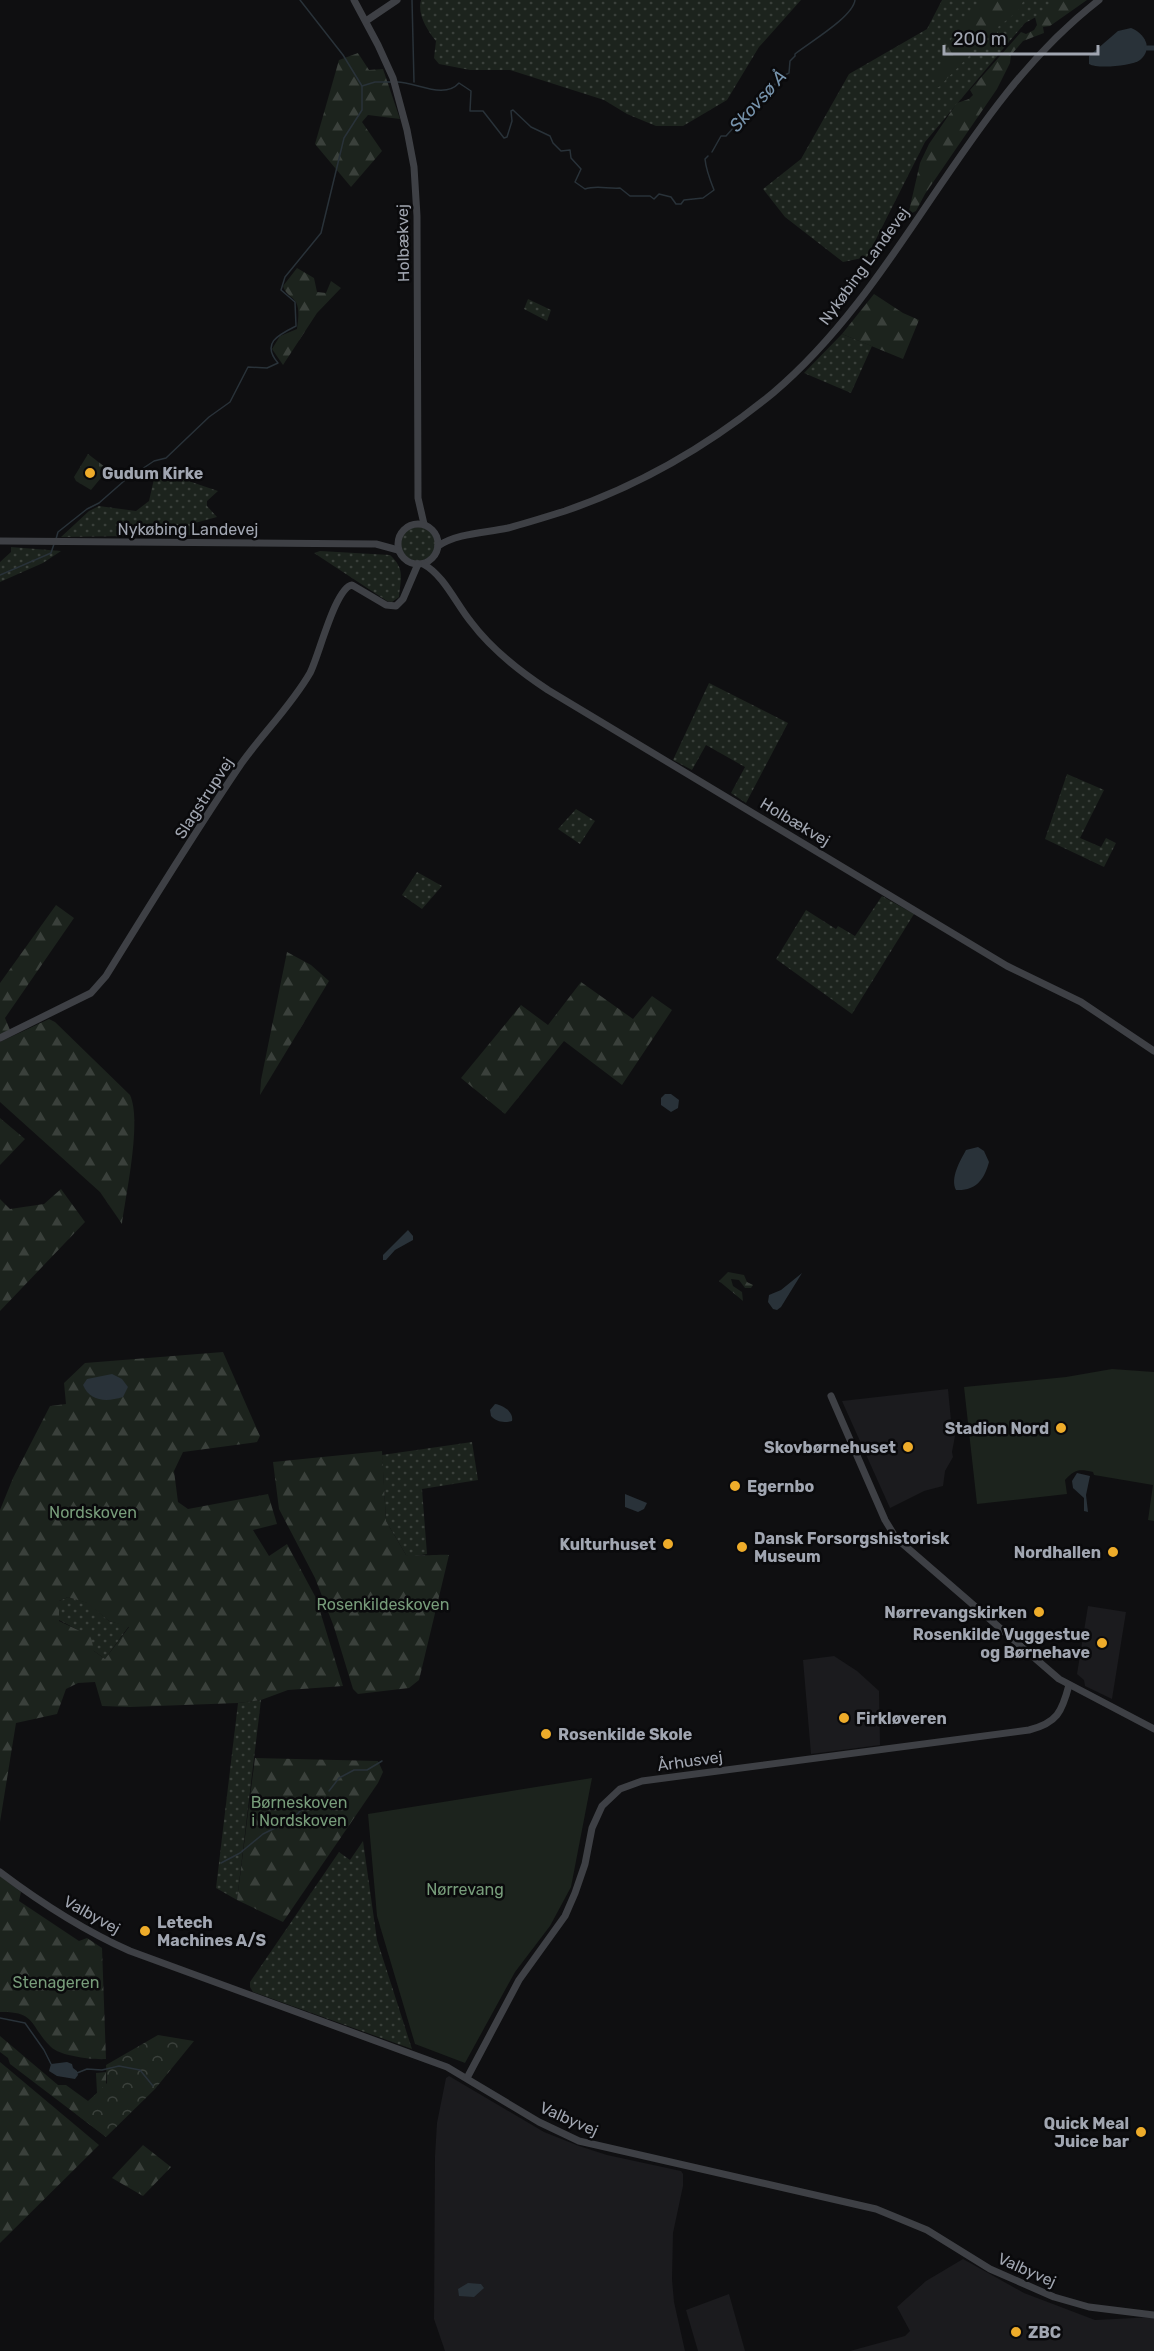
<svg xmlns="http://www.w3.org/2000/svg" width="1154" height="2351" viewBox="0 0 1154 2351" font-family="Rubik,sans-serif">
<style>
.built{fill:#1b1b1e}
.grass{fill:url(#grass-dots)}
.forest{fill:url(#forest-firs);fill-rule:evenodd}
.cemetery{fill:url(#cemetery-stones)}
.park{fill:url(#park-crowns)}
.garden{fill:#1c231d}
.water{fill:#293239}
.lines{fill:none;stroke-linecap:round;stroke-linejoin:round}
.stream{stroke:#293239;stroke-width:1.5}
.canal{stroke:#293239;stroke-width:5}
.secondary{stroke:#3e4045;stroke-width:7}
.poi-dot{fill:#eeac2a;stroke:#0a0a0c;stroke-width:2}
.labels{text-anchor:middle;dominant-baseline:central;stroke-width:5;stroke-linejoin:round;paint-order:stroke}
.street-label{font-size:16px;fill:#a1a6b1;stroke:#0a0a0c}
.poi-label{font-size:16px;font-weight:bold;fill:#a1a6b1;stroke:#0a0a0c;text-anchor:start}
.park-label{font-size:16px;fill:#779c7a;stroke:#0a0a0c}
.water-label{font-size:18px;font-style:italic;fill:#7794ad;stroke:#0a0a0c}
</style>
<defs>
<pattern id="grass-dots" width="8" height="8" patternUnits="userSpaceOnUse" patternTransform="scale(1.5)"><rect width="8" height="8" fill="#1c231d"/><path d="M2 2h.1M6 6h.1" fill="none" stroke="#3a403b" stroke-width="1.8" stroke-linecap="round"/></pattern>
<pattern id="forest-firs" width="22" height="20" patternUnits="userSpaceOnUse" patternTransform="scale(1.5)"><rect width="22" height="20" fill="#1c231d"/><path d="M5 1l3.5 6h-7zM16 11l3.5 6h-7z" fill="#3a403b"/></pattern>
<pattern id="cemetery-stones" width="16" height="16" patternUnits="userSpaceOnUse" patternTransform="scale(1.5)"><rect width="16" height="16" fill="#1c231d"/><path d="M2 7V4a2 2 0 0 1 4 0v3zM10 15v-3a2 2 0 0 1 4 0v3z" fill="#3a403b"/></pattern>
<pattern id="park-crowns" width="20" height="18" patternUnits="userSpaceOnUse" patternTransform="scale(1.5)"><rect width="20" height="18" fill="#1c231d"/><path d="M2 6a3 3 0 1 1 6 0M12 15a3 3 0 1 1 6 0" fill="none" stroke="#3a403b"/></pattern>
</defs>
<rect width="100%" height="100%" fill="#0f0f11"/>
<g class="built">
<path d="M948,1389L952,1431L955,1436L952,1452L953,1457L945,1471L943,1486L924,1491L890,1508L842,1401Z"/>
<path d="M1088,1606L1126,1612L1112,1699L1085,1686L1084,1680L1077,1674Z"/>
<path d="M834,1656L857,1671L879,1691L880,1745L811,1754L803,1660Z"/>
<path d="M449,2076L544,2132L579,2146L607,2155L681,2171L683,2174V2186L673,2233L672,2279L674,2302L685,2351H445L434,2319L435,2156L437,2123L446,2078Z"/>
<path d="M963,2259L1024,2293L1095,2320L1154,2317V2351H850L905,2336L910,2331L897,2307L926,2281Z"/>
<path d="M729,2294L745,2351H698L686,2310Z"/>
</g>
<g class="grass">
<path d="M421,0H801L759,47L727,100L683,126H656L627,114L604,100L510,70H470L439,64L434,58L436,41C427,30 417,14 421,0Z"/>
<path d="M942,0H1067L1025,23L925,142L867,257L843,262L785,217L763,189L801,159L849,74L927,29Z"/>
<path d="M528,299L551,310L547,321L524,309Z"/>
<path d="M842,334L872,346L851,393L804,373Z"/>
<path d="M156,470L218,491L207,501V506L217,517L195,523L193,526L197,535L61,537L89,511L99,506L136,511L149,501Z"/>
<circle cx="418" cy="544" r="17"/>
<path d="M11,547L61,551L43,563L0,582V562L11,552Z"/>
<path d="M320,551L390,555C405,569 401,577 399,597L392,602L387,601L314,553Z"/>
<path d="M709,683L788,723L746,803L731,793L745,767L706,745L692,770L673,760Z"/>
<path d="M1067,774L1104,790L1080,838L1101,847L1106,838L1116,843L1104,867L1045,839Z"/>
<path d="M576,809L595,821L580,844L558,829Z"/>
<path d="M417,872L442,886L422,909L402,895Z"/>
<path d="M882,896L914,914L852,1014L776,959L806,910L836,929L838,926L855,936Z"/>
<path d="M472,1442L478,1480L422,1489L427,1554L410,1557L406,1555L386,1521L382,1455Z"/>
<path d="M68,1597L88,1603L109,1621L129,1626L105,1659L94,1651L78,1630L59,1620V1601Z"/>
<path d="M261,1700L237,1900L216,1888L238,1703Z"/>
<path d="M363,1841L377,1940L412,2049L253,1992L250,1987V1982L339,1852L350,1860Z"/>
</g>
<g class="forest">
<path d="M982,0H1024L1018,11L998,27L1000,31L991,37L982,34L977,38L969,56L939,87H933C940,62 958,14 982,0Z"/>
<path d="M1060,0H1087L1050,26L1043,27L1044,33L1023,41L1011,55L1010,63L997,89L925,194L916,211L912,213L909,211L920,163L929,144L957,103L969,99L973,95L970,90L1021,32L1026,34L1034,30L1037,25L1035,17Z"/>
<path d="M358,53L369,70L383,69L400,119L368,115L362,122L382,151L351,187L315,144L339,60Z"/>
<path d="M297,268L314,278L317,292L326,293L331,281L341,288L317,313L283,365L272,349L280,336L297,329C298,321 300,310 296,302C292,296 285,294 283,286Z"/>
<path d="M874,294L903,313L919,320L903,359L842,334Z"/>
<path d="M56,905L74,918L5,1018L10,1030L0,1035V983Z"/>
<path d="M287,952L311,965L329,981L260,1095L261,1080Z"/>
<path d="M581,982L633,1019L652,996L672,1010L622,1085L564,1041L505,1114L461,1078L521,1005L548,1025Z"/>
<path d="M49,1019L55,1022L130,1095C142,1121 126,1194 122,1224L100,1192L0,1102V1042Z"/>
<path d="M0,1118L25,1139L0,1165Z"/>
<path d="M61,1189L85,1222L0,1311V1199L10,1209L44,1204Z"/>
<path d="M728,1272L744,1275L747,1282L753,1285L751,1288H745L739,1280L731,1279L733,1286L742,1292L743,1301L719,1281Z"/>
<path d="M223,1352L260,1436L257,1442L183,1452L174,1471L178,1502L188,1509L268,1494L277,1524L253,1530L269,1556L287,1544L316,1598L343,1686L288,1690L261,1700L238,1703L130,1707L102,1706L95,1682L78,1683L66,1689L57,1714L16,1723L0,1822V1510L13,1478L50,1406L66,1404L64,1383L85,1363ZM68,1597L87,1603L109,1621L129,1627L105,1659L94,1651L90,1632L78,1630L59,1621V1601Z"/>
<path d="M382,1451L386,1521L406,1555C413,1557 439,1554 449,1555L419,1680L409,1688L358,1694L353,1689L334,1627L315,1578L279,1509L273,1462Z"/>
<path d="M255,1758L378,1761L383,1772L378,1783L283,1922L237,1900Z"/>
<path d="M0,1876L21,1892L19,1901L79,1941L87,1938L102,1948L106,2059C93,2060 60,2056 51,2047C30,2027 37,2011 0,2012Z"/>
<path d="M0,2036L58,2085H66L88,2101L97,2093L96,2073L106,2072V2137L10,2064L8,2058L0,2052Z"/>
<path d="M0,2062L99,2145L0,2243Z"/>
<path d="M143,2145L171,2167L143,2196L112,2178Z"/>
</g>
<path class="cemetery" d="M88,454L105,467V473L91,490L76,481L74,477Z"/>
<path class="park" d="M158,2035L194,2041L155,2089L106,2137L76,2114L107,2083L106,2065Z"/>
<g class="garden">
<path d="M1112,1369L1154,1372V1521L1148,1520L1153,1485L1094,1475L1093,1472C1079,1469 1075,1469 1065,1480L1067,1494L977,1504L964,1387L1066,1377Z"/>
<path d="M592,1778L571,1887L550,1926L515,1972L465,2063L415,2044L377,1916L368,1814Z"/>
</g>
<g class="water">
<path d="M1131,28C1144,33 1154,48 1140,60C1132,66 1097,69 1089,64V56L1118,31Z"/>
<path d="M665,1094H671L679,1100L678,1108L671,1112L661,1105V1098Z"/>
<path d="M978,1147L984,1151L989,1162C984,1180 976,1191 956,1190C950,1178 960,1161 966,1150Z"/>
<path d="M408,1230L413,1236V1240L395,1250L386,1260H383V1255Z"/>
<path d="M802,1273L781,1307L777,1310L773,1309L768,1302L769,1295L781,1290Z"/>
<path d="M112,1374L122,1379L128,1387L123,1397C107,1402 90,1402 83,1385L87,1379Z"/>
<path d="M495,1404C503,1405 514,1412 512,1421C503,1423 497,1422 491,1416L490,1410Z"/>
<path d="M1077,1473L1090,1476L1086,1495L1088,1512L1084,1511V1498L1073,1488L1072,1481Z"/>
<path d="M625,1494L647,1503L644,1509L638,1512L625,1507Z"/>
<path d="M67,2062L72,2064L73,2068L77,2071L78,2075L75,2079L57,2076L49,2071L51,2064Z"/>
<path d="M468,2283L481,2284L484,2288L474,2297L459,2296L458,2289Z"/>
</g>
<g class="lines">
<g class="stream">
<path d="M412,0L414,82"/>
<path d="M397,82C416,82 444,100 459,83L471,91L470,111H483L504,138L507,137L512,121L511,111L513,110L531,127L550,136L553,143L561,151L570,150L571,158L581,169L575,182L585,189C596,185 608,189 620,188L630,196H650L654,199L659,194L671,197L676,204H681L684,200L703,198L714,190C710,180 706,170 705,159L708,156"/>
<path d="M362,86L375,82H392"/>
<path d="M712,152L721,136H726L752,107L771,91L779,78L789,73L790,61L795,56V54C810,42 853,17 855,0"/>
<path d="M56,539L58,532L87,509L99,503L124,481L154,461L166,458L209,417L230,402L248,367L267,368L278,363C261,343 278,335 296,326L295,302L281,290L285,277L321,233L344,138L362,110V86L343,55L300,0"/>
<path d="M0,575L51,553L54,544"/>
<path d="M329,1791L339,1778L354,1770H367L382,1761"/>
<path d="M221,1863L240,1853L263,1834L293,1819L307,1803L315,1799"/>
<path d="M0,2018L25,2023L44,2050L51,2064"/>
<path d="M77,2073L87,2069L102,2070L119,2066L140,2070L153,2086"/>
</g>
<path class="canal" d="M1147,48H1154"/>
<g class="secondary">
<path d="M354,0L378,45L393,78L407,130L414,167L417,216L418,498L424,524"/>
<path d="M366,21L397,0"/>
<circle cx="418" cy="544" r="20"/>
<path d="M0,541L376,544L398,550"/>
<path d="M438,546C458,533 485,533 508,528C527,523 546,517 565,511C641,485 711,444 773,393C905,281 962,106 1099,0"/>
<path d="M423,564C444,575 456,604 471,622C492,650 519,671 548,690L1007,966L1081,1002L1154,1051"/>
<path d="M0,1038L91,993L106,976C150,905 194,833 241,764C263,733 291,706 310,673C319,656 335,588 352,585L386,605L396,606L403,599L418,564"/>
<path d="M831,1396L885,1520L896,1538L1059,1679L1154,1729"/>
<path d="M0,1872C41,1903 83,1930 130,1951L447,2067L539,2122L579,2141L876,2209L927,2230L990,2269L1054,2297L1089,2307L1154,2315"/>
<path d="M467,2078L519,1980L565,1916L575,1893L585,1864L592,1828L602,1806L620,1789L642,1781L1029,1730C1057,1723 1062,1712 1069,1685"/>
</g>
</g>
<g class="poi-dot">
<circle cx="90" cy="473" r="6"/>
<circle cx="1061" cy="1428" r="6"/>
<circle cx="908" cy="1447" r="6"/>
<circle cx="735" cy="1486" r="6"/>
<circle cx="668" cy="1544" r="6"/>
<circle cx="742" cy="1547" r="6"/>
<circle cx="1113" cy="1552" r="6"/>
<circle cx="1039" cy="1612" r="6"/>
<circle cx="1102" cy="1643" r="6"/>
<circle cx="844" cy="1718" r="6"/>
<circle cx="546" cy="1734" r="6"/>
<circle cx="145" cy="1931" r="6"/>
<circle cx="1141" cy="2132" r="6"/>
<circle cx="1016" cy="2332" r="6"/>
</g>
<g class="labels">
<g class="street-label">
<text transform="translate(403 243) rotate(-91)">Holbækvej</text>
<text transform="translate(864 266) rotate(-54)">Nykøbing Landevej</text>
<text x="188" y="529">Nykøbing Landevej</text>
<text transform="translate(204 798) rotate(-57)">Slagstrupvej</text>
<text transform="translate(795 822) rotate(31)">Holbækvej</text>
<text transform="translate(690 1761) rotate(-8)">Århusvej</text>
<text transform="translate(92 1915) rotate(29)">Valbyvej</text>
<text transform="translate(569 2119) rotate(24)">Valbyvej</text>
<text transform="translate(1027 2270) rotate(24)">Valbyvej</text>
</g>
<g class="poi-label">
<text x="102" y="473">Gudum Kirke</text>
<text x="1049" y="1428" text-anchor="end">Stadion Nord</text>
<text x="896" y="1447" text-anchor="end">Skovbørnehuset</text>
<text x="747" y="1486">Egernbo</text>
<text x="754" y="1538">Dansk Forsorgshistorisk<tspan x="754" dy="18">Museum</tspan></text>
<text x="656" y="1544" text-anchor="end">Kulturhuset</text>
<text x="1101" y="1552" text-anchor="end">Nordhallen</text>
<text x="1027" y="1612" text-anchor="end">Nørrevangskirken</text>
<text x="1090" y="1634" text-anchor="end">Rosenkilde Vuggestue<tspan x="1090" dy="18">og Børnehave</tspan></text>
<text x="856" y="1718">Firkløveren</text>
<text x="558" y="1734">Rosenkilde Skole</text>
<text x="157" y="1922">Letech<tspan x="157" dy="18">Machines A/S</tspan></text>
<text x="1129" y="2123" text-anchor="end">Quick Meal<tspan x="1129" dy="18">Juice bar</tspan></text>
<text x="1028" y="2332">ZBC</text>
</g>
<g class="park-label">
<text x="93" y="1512">Nordskoven</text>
<text x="383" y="1604">Rosenkildeskoven</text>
<text x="299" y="1802">Børneskoven<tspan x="299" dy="18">i Nordskoven</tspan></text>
<text x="465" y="1889">Nørrevang</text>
<text x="56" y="1982">Stenageren</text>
</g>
<g class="water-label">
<text transform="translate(758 101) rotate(-48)">Skovsø Å</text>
</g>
</g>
<path d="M944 45v9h154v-9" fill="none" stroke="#a1a6b1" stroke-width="3"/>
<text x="953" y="45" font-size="18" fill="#a1a6b1" stroke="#0a0a0c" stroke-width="4.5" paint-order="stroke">200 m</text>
</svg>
